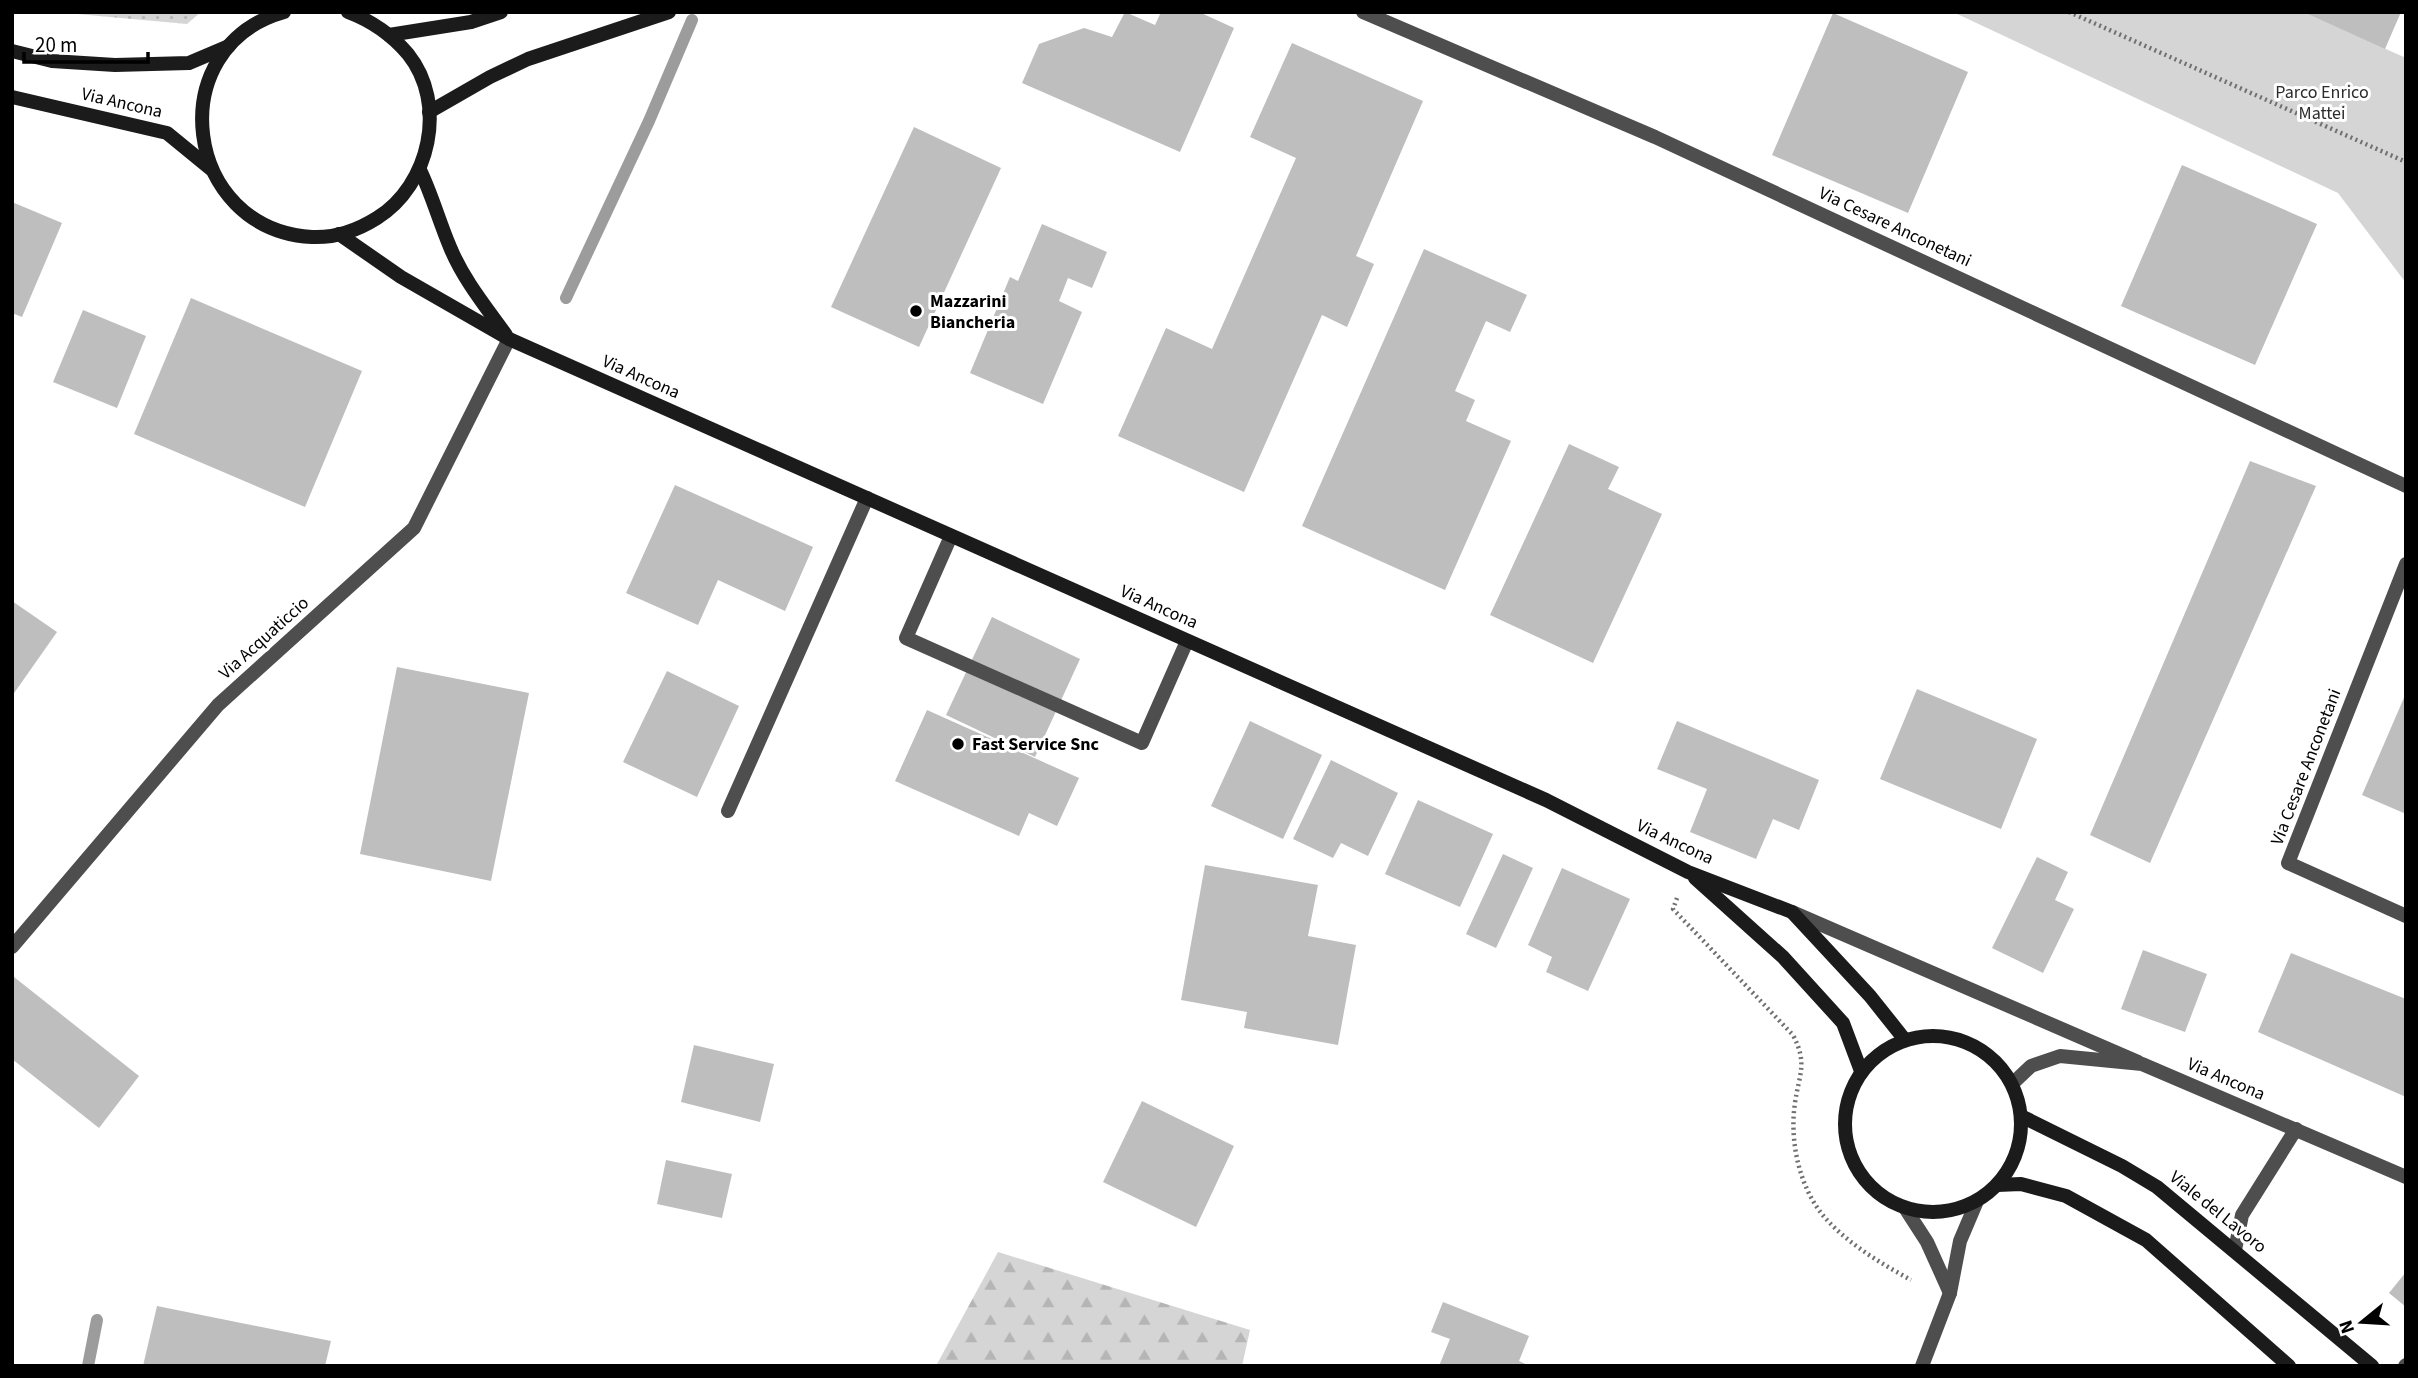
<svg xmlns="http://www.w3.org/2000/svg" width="2418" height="1378" viewBox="0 0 2418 1378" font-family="'Source Sans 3',sans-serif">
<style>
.grass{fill:url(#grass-dots)}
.forest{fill:url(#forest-firs)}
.park{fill:#d5d5d5}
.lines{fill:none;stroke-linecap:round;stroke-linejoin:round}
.stream{stroke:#9c9c9c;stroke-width:12}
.building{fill:#bebebe}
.path{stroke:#707070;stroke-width:4.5;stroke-dasharray:2 3.5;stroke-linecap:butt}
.service{stroke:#4e4e4e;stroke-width:14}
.minor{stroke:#4e4e4e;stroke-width:14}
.tertiary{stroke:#4e4e4e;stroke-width:14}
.secondary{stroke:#1b1b1b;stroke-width:14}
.poi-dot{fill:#000;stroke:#fff;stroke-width:2.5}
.labels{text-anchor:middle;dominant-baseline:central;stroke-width:6;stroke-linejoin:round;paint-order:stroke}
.park-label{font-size:18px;fill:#2c2c2c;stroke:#fff}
.street-label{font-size:18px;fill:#000;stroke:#fff}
.poi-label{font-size:18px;font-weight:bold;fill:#000;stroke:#fff;text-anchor:start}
</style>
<defs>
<pattern id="grass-dots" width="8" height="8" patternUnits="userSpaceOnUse" patternTransform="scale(1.75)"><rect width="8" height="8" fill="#d5d5d5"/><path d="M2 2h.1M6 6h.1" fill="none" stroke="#b5b5b5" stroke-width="1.8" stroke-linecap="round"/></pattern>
<pattern id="forest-firs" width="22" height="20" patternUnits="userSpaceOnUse" patternTransform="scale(1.75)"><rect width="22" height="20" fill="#d5d5d5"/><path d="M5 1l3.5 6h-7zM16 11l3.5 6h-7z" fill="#b5b5b5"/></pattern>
</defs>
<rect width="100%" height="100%" fill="#fff"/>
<path class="grass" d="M55,12H201L187,24Z"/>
<path class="forest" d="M998,1252L1250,1330L1242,1366H936Z"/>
<path class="park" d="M1953,12H2303L2406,58V283L2338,193Z"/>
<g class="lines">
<g class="stream">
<path d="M566,298L649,121L692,20"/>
<path d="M88,1366L97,1320"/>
</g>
</g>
<g class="building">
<path d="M1125,12L1155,25L1161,12H1199L1234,28L1180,152L1022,83L1039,44L1084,28L1112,37Z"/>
<path d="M2303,12H2401L2385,49Z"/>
<path d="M1833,13L1968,72L1908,213L1772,155Z"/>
<path d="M1292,43L1423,101L1356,256L1374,264L1347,327L1322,315L1244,492L1118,436L1166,328L1212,349L1296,158L1250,137Z"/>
<path d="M914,127L1001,168L919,347L831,307Z"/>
<path d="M2182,165L2317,224L2255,365L2121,306Z"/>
<path d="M12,202L62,223L22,317L12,313Z"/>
<path d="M1042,224L1107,252L1092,288L1068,278L1059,301L1082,312L1043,404L970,373L1010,277L1018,281Z"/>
<path d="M1424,249L1527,295L1510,332L1486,321L1455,391L1475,400L1466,421L1511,441L1445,590L1302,526Z"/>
<path d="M191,298L362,371L305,507L134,434Z"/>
<path d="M83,310L146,336L117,408L53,382Z"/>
<path d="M1569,444L1619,467L1608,489L1662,514L1593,663L1490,615Z"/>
<path d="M2250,461L2316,486L2150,863L2090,835Z"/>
<path d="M675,485L813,547L785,611L718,580L698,625L626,593Z"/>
<path d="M12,601L57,632L12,696Z"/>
<path d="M992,617L1080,659L1035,757L946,715Z"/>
<path d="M397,667L529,693L491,881L360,854Z"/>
<path d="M667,671L739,706L697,797L623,762Z"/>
<path d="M1917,689L2037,739L2001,829L1880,779Z"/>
<path d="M2406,693V814L2362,795Z"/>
<path d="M927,710L1079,778L1057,826L1029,813L1019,836L895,781Z"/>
<path d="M1250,721L1322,755L1283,839L1211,806Z"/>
<path d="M1677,721L1819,780L1799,830L1773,819L1756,859L1690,832L1707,789L1657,769Z"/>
<path d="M1331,760L1398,793L1368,856L1341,843L1333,858L1293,839Z"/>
<path d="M1418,800L1493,834L1460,907L1385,874Z"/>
<path d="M1503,854L1533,868L1496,948L1466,934Z"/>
<path d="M2037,857L2068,872L2055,900L2074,909L2043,973L1992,948Z"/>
<path d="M1205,865L1318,885L1308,936L1356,945L1338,1045L1244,1028L1247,1012L1181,1000Z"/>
<path d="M1562,868L1630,899L1588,991L1546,972L1552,957L1528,945Z"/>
<path d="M2143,950L2207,974L2185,1032L2121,1009Z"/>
<path d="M2291,953L2406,999V1097L2258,1032Z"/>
<path d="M14,977L139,1076L99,1128L12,1059Z"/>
<path d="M694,1045L774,1064L760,1122L681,1102Z"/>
<path d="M1142,1101L1234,1146L1196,1227L1103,1182Z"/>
<path d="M666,1160L732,1174L722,1218L657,1204Z"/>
<path d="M2406,1272V1307L2389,1293Z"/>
<path d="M1443,1302L1529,1336L1519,1361L1530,1366H1439L1450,1339L1431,1332Z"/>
<path d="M157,1306L331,1341L325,1366H143Z"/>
</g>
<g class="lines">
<g class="path">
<path d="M2069,12L2406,162"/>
<path d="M1677,898L1673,909L1793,1035C1808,1064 1799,1074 1795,1103C1789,1142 1800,1191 1827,1220C1850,1245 1882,1264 1911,1280"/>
</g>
<g class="service">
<path d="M951,536L906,638L1142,743L1187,641"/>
<path d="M2405,1366L2406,1365"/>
</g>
<g class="minor">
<path d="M1363,12L1655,137L2406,486"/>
<path d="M2406,564L2288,863L2406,916"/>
<path d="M728,811L867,498"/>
<path d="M1792,912L2138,1062"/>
<path d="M12,947L218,705L414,528L509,339"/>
<path d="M1905,1208L1927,1242L1950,1293"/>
<path d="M1922,1366L1950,1293L1960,1241L1977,1201"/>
</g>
<g class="tertiary">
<path d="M2012,1084L2031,1066L2060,1056L2142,1064L2406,1177"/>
<path d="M2235,1250L2242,1215L2296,1129"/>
</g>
<g class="secondary">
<path d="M284,12C160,47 183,230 312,237C335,238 358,230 377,218C430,185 448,104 408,54C391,34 372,21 348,12"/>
<path d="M389,35L471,22L501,12"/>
<path d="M12,51L52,61L115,65L189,63L229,46"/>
<path d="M12,97L167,133L211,169"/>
<path d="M429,112L490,77L528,59L669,12"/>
<path d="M420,170C432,195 439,221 450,247C463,279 486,307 506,335"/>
<path d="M339,234L401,277L509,339L1546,800L1688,872L1792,912L1870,996L1905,1040"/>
<path d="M1695,878L1783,957L1843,1023L1861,1071"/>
<circle cx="1933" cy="1124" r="88"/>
<path d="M2021,1116L2122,1166L2157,1187L2372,1366"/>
<path d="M1997,1185L2021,1184L2066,1196L2146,1240L2289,1366"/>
</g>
</g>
<g class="poi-dot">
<circle cx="916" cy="311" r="7"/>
<circle cx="958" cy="744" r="7"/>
</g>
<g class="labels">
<g class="park-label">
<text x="2322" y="92">Parco Enrico<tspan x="2322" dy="21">Mattei</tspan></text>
</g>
<g class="street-label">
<text transform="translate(122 103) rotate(13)">Via Ancona</text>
<text transform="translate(1895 227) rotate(25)">Via Cesare Anconetani</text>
<text transform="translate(641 377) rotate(24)">Via Ancona</text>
<text transform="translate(1159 607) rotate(24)">Via Ancona</text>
<text transform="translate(264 638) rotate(-42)">Via Acquaticcio</text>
<text transform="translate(2306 767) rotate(-69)">Via Cesare Anconetani</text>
<text transform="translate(1675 842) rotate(25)">Via Ancona</text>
<text transform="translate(2226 1079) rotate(23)">Via Ancona</text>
<text transform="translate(2218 1212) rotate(39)">Viale del Lavoro</text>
</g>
<g class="poi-label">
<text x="930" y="301">Mazzarini<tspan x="930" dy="21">Biancheria</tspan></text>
<text x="972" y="744">Fast Service Snc</text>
</g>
</g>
<rect width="2418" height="1378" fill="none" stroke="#000000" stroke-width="28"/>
<g transform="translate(2362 1322) rotate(252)" stroke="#ffffff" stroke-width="5" paint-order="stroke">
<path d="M0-5L12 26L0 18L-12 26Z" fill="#000000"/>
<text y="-10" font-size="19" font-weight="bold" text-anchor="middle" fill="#000000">N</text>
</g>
<path d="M24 52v10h124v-10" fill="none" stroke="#000000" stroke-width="3.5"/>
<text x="35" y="52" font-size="21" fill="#000000" stroke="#ffffff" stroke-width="5" paint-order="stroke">20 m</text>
</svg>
